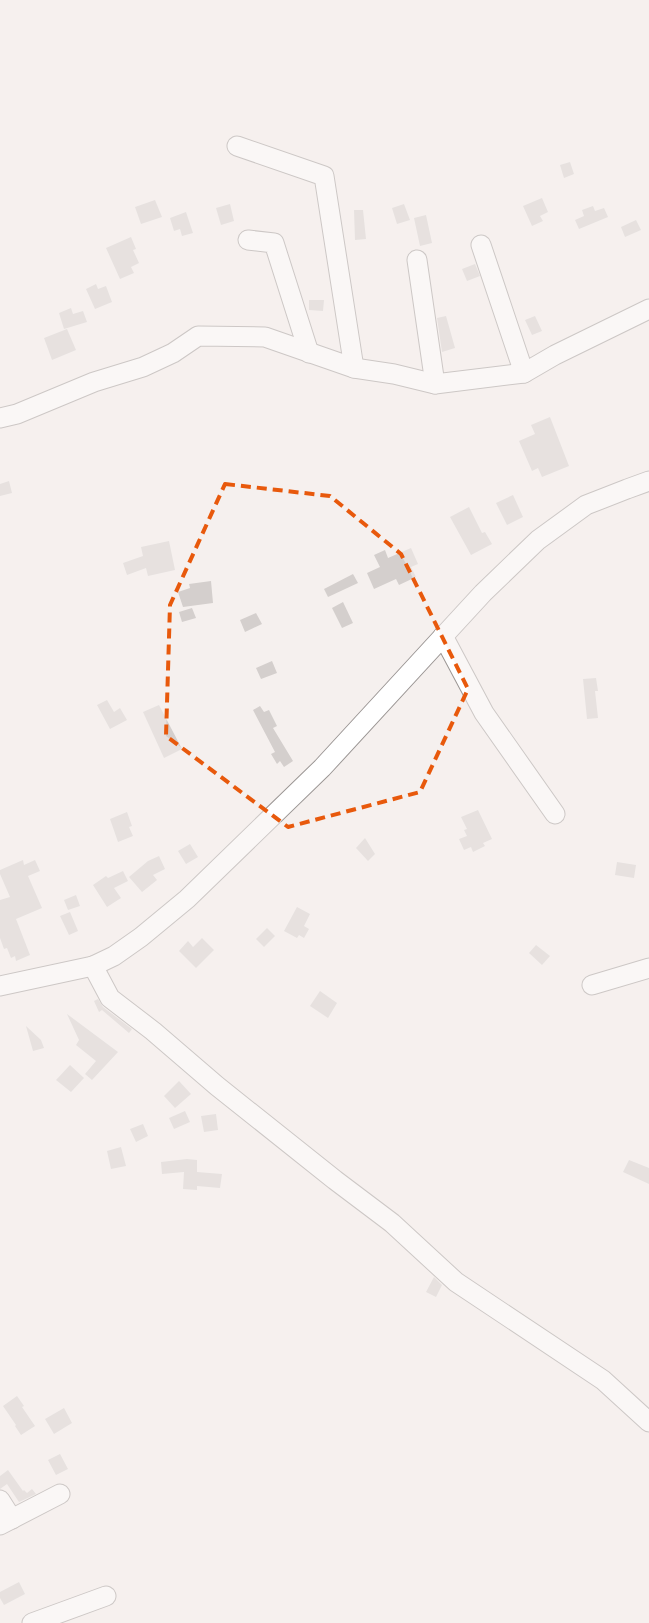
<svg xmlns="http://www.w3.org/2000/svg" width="649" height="1623" viewBox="0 0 649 1623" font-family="Cabin,sans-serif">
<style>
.building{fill:#d4cfcd}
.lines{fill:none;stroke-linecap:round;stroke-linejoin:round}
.minor-casing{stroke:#9b9694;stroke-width:21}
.minor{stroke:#fff;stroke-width:19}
.marked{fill:none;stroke:#e8590c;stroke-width:4;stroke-dasharray:10 6;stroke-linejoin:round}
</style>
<rect width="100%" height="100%" fill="#f5f0ee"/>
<g class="building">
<path d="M570,162L574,174L564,178L560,165Z"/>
<path d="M542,198L548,212L540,216L543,221L532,226L523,206Z"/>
<path d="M155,200L162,217L141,224L135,207Z"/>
<path d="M230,204L234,221L221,225L216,208Z"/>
<path d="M404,204L410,220L397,224L392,208Z"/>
<path d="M593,206L595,211L604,208L608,217L579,229L575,220L584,216L582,210Z"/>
<path d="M354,210H363L366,239L355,240Z"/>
<path d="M186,212L193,233L182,236L180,229L174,231L170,218Z"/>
<path d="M426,215L432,243L420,246L414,218Z"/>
<path d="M636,220L641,230L625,237L621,227Z"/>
<path d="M131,237L136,249L133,250L139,263L131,267L134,273L120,279L106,248Z"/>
<path d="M475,264L480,276L467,281L462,269Z"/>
<path d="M96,284L98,289L106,286L112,302L95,309L86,289Z"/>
<path d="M309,300H324L323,311L309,310Z"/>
<path d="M71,308L73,314L83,311L87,322L64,329L59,313Z"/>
<path d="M446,316L455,348L442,352L437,318Z"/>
<path d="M535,316L542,331L532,335L525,320Z"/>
<path d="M67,329L76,350L52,360L44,338Z"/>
<path d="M550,417L569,466L542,477L538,468L532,471L519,441L535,434L531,425Z"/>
<path d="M9,481L12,493L0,496V484Z"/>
<path d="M513,495L523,517L507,525L496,503Z"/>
<path d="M469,507L482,533L485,532L492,544L471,555L450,517Z"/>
<path d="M169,541L175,570L148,576L146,568L127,575L123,563L143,556L141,547Z"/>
<path d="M411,548L418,564L411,567L416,577L399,585L396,579L374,589L367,573L380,567L374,555L385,550L388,558Z"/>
<path d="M353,574L358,583L328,597L324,589Z"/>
<path d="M211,581L213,603L183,607L178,592L190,588L189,584Z"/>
<path d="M343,602L353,623L342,628L332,608Z"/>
<path d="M192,608L196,618L182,622L179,612Z"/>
<path d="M256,613L262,624L245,632L240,620Z"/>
<path d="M272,661L277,673L261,679L256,668Z"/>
<path d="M596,678L598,691H595L598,718L587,719L583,679Z"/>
<path d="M107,700L114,712L120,708L127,720L110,729L97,705Z"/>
<path d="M159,705L182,749L164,758L143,712Z"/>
<path d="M260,706L264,712L269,710L277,726L273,728L293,761L284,767L280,761L277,764L271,754L275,752L253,710Z"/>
<path d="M478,810L492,839L483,843L485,846L473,852L471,847L464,850L459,839L467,836L464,830L467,829L461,817Z"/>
<path d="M127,812L132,826L129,827L133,836L118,842L110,819Z"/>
<path d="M365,838L375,854L368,861L356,848Z"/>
<path d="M190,844L198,857L186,864L178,851Z"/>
<path d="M159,856L165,869L153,875L157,880L142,892L129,877L148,861Z"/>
<path d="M23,860L24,865L35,860L40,871L28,876L42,908L16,919L30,955L16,961L15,956L11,958L7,948L4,949L0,938V900L10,897L0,874V870Z"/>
<path d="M617,862L636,865L634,878L615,875Z"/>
<path d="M123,871L128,881L114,888L121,898L107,907L93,885L106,876L108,878Z"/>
<path d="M76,895L80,906L68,910L64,900Z"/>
<path d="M297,907L310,914L304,926L309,929L304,938L299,935L297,938L284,931Z"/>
<path d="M70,912L78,931L69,935L60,916Z"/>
<path d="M267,928L275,936L264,947L256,939Z"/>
<path d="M202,938L214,950L196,968L179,951L188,941L193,947Z"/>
<path d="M536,945L550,956L542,965L529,953Z"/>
<path d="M320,991L337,1003L328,1018L310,1006Z"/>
<path d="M98,999L103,1007L132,1029L129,1033L102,1010L99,1012L94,1001Z"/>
<path d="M67,1014L118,1052L92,1080L85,1074L96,1061L76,1045L79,1040Z"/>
<path d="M26,1026L41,1040L44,1048L33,1051Z"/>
<path d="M70,1065L84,1078L71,1092L56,1080Z"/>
<path d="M179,1081L191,1094L175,1108L164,1096Z"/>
<path d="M185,1111L190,1122L174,1129L169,1118Z"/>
<path d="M216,1114L218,1130L204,1132L201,1116Z"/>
<path d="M143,1124L148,1136L136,1142L130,1129Z"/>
<path d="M121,1147L126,1166L111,1169L107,1151Z"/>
<path d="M187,1159L197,1160V1172L222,1174L220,1188L197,1186V1190L183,1189L184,1172L162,1174L161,1162Z"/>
<path d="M629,1160L649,1168V1184L623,1172Z"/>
<path d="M434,1277L442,1285L436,1297L426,1292Z"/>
<path d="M17,1396L24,1406L22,1407L35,1426L21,1435L15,1426L16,1425L3,1406Z"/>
<path d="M64,1408L72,1423L54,1434L45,1419Z"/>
<path d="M60,1454L68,1469L56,1475L48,1460Z"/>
<path d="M8,1470L23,1491L24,1490L27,1493L32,1489L36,1494L19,1502L7,1484L0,1489V1476Z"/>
<path d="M19,1582L25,1594L4,1605L0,1598V1592Z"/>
</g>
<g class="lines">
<defs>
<g id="minor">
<path d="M237,146L324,176L354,368"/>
<path d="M248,240L274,243L309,353"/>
<path d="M481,245L524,373"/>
<path d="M417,260L435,384"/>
<path d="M0,418L17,414L94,382L143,367L173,353L198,336L265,337L354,368L394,374L435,384L524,373L555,355L649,309"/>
<path d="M443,636L484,713L555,814"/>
<path d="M93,966L110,998L153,1031L217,1086L335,1180L392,1223L456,1282L603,1380L649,1422"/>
<path d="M592,985L649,968"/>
<path d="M0,986L93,966L114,956L141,937L187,899L322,768L483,593L538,540L586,505L627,489L649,481"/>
<path d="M0,1500L12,1519"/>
<path d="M0,1525L60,1494"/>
<path d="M32,1623L106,1596"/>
</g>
</defs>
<use href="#minor" class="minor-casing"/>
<use href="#minor" class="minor"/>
</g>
<path d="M0 0H649V1623H0ZM225,484L330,496L401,554L468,689L420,792L288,827L166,736L170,605Z" fill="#f5f0ee" fill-opacity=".55" fill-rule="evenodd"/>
<path class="marked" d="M225,484L330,496L401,554L468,689L420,792L288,827L166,736L170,605Z"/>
</svg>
